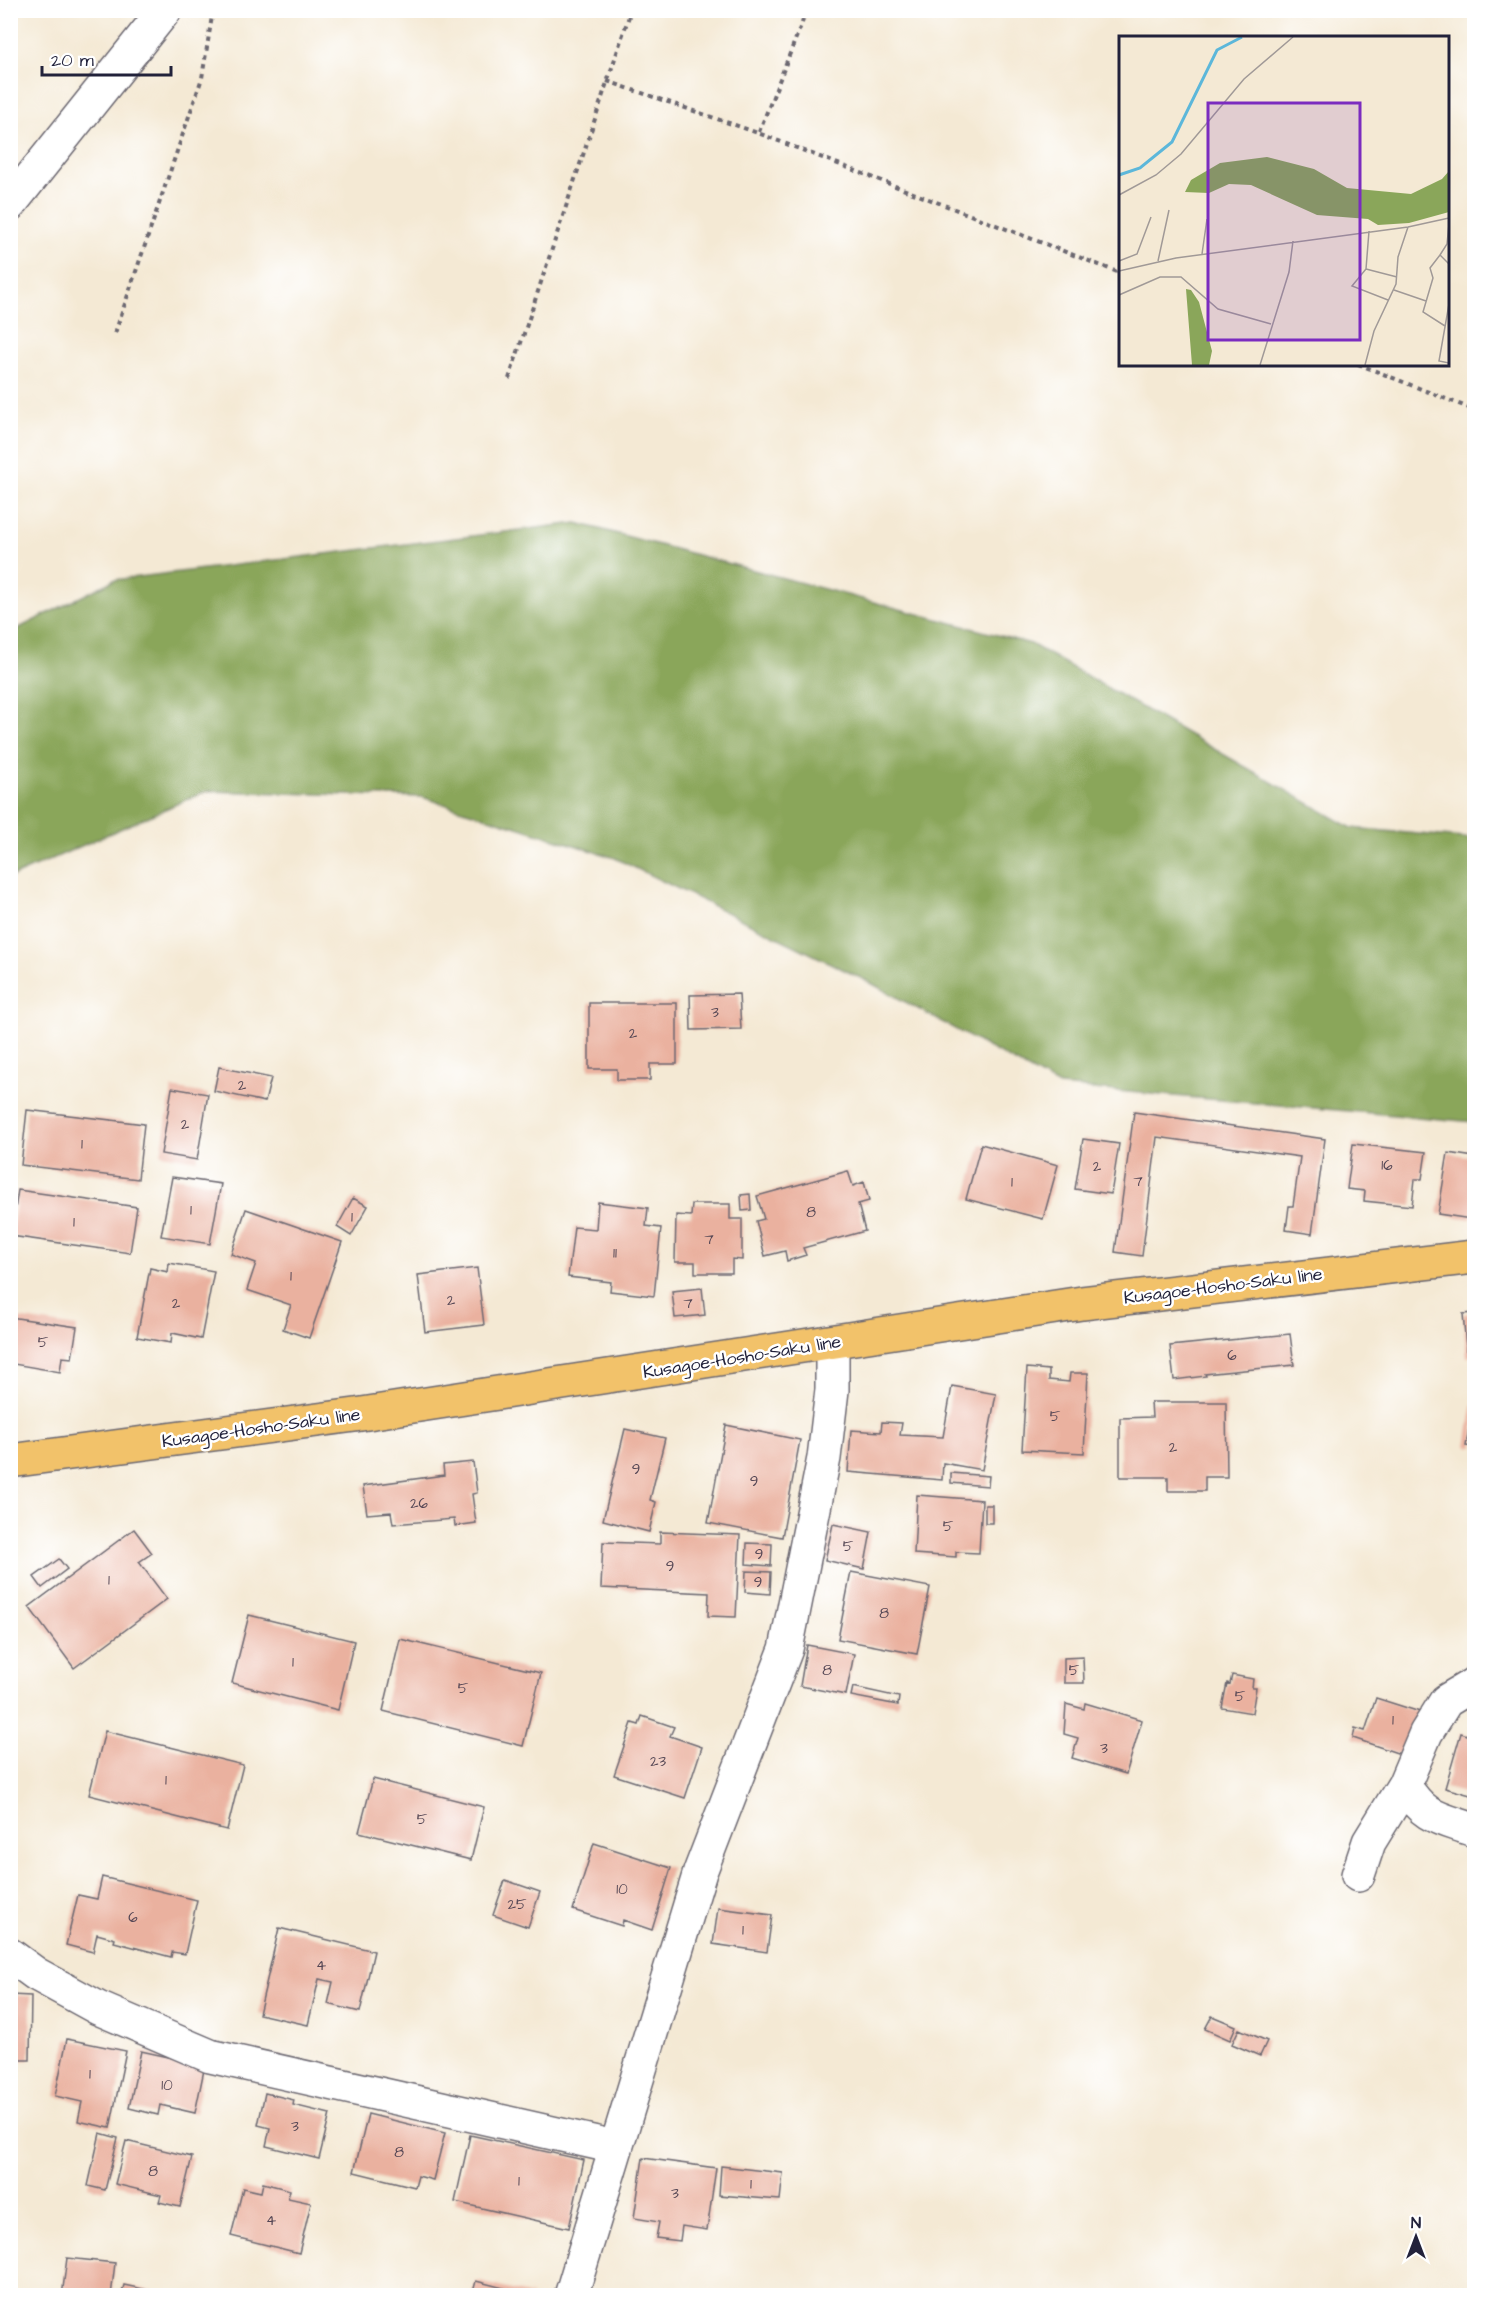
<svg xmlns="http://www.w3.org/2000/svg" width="1485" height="2306" font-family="'Architects Daughter',sans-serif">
<rect width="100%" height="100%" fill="#fff"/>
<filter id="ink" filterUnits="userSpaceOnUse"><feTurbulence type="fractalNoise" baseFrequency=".0167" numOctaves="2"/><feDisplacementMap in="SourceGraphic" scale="12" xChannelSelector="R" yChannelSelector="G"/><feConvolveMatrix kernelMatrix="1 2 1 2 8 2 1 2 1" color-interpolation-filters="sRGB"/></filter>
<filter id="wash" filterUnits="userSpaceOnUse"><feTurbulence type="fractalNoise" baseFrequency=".008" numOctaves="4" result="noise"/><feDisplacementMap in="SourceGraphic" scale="24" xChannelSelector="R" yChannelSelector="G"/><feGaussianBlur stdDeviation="1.35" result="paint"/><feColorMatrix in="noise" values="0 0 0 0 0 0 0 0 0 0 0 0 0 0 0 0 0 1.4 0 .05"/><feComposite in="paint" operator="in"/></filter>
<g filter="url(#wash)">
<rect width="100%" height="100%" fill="#f4e9d4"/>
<path fill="#8aa65a" stroke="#56644a" stroke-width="1.5" d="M577,523L1031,644L1352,828L1474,839V1122L1059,1086L869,982L615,858L422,797L206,791L11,877V632L114,580Z"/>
<g id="blocks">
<path fill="#eab19f" d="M739,994L741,1029L691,1030L690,995Z
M589,1003H677V1064H650V1080H617V1069H589Z
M219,1067L271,1078L265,1102L214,1091Z
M172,1088L208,1094L197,1160L161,1154Z
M27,1110L144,1124L138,1179L21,1165Z
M1134,1112L1325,1139L1312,1234L1286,1230L1289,1206H1293L1300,1157L1157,1137L1142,1256L1115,1252Z
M1083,1139L1119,1144L1111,1194L1075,1189Z
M981,1144L1058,1165L1043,1219L966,1199Z
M1353,1144L1426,1152L1422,1179H1415L1412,1206L1364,1201L1365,1191L1347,1189Z
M1448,1153L1474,1157V1208H1473L1471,1219L1438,1214Z
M848,1171L853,1186L864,1182L869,1201L858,1204L865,1231L803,1248L806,1255L787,1261L785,1251L765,1256L756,1221L764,1219L757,1196Z
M172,1177L221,1184L210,1244L161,1236Z
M18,1190L137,1207L130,1253L11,1236Z
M750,1194L751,1210L742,1211L741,1195Z
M353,1198L368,1206L351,1236L337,1227Z
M598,1202L648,1208L646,1226L661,1228L654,1296L610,1291L611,1282L568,1277L574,1227L596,1229Z
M692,1204H730V1219H742V1260L732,1259V1273H695V1262H675L676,1215L691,1216Z
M246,1209L342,1242L309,1338L283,1329L291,1305L247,1290L256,1263L231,1254Z
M169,1263L214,1271L201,1339L172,1333L171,1343L137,1337L150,1268L168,1272Z
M477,1268L484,1325L425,1332L418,1275Z
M702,1288L705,1315L675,1318L672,1291Z
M1474,1313V1356L1467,1357L1463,1314Z
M10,1317L77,1327L72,1358L62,1357L60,1372L14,1364L10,1378Z
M1290,1334L1294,1365L1205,1374L1206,1376L1174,1380L1170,1346Z
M1027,1368L1049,1370V1380L1069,1382L1070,1373H1088L1084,1453L1022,1450Z
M952,1386L996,1394L982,1470L943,1463L942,1480L848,1472L851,1430L881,1432L882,1422L902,1423L900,1435L943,1437Z
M1151,1402H1226L1227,1477H1205V1491H1168V1477H1120V1418L1152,1417Z
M1473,1403H1474V1447L1466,1446Z
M726,1425L800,1440L782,1537L708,1523Z
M625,1429L665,1438L650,1500L656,1502L649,1532L603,1520Z
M473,1462L477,1493L472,1494L476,1523L455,1526L454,1519L393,1524L391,1512L367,1514L363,1486L444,1475L443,1465Z
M951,1473L989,1476L988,1486L951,1483Z
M917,1495L982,1500L979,1553L956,1552V1557L914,1554Z
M985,1505H992V1523H985Z
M833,1524L871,1532L864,1569L825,1560Z
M134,1529L152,1553L139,1562L167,1599L74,1668L29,1607Z
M660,1532L740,1535L736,1617L708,1616L709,1593L601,1588L603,1542L660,1544Z
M747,1543L772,1544L771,1566L746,1564Z
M59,1559L67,1569L42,1588L34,1577Z
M746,1571L771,1572L770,1594L745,1592Z
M851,1572L930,1587L917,1654L838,1639Z
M249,1615L354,1641L338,1710L232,1683Z
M400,1639L541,1673L523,1746L383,1711Z
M807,1645L854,1654L846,1695L800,1686Z
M1083,1657L1084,1683H1064V1658Z
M1232,1675L1253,1679L1252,1688H1256L1252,1713L1222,1708L1227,1683L1230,1684Z
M853,1687L899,1697L898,1705L851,1696Z
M1376,1698L1420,1712L1406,1756L1353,1738L1355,1728L1365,1731Z
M1085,1703L1142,1720L1126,1774L1072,1758L1078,1738L1064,1734L1066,1704L1084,1709Z
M642,1716L674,1727L670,1736L702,1747L685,1798L614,1775L632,1723L639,1725Z
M105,1731L243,1765L227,1830L89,1795Z
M1461,1733L1474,1737V1796L1445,1788Z
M373,1779L484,1807L471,1860L359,1832Z
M594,1843L671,1868L652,1930L623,1920L622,1926L573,1910Z
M102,1877L197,1900L185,1954L172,1952L171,1957L114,1942L115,1939L97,1934L93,1952L66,1945L78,1895L97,1899Z
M505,1880L540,1892L528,1927L493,1915Z
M718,1908L772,1915L767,1952L713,1944Z
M279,1928L374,1951L360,2012L328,2004L333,1982L319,1979L308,2025L259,2014Z
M10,1995L31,1996L30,2060H10Z
M1212,2016L1236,2026L1230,2040L1205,2029Z
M1239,2029L1267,2041L1260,2056L1232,2044Z
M67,2039L126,2051L110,2128L78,2121L82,2102L55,2096Z
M141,2051L205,2065L195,2113L160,2105L158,2115L129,2108Z
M265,2093L294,2100L293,2105L330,2114L319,2159L266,2146L270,2128L258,2125Z
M368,2114L445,2133L433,2180L418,2176L415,2187L354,2172Z
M100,2133L118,2138L105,2190L88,2186Z
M470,2135L584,2160L569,2228L455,2202Z
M126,2141L192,2157L180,2207L159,2202L161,2195L115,2184Z
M643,2158L716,2168L707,2230L682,2226L680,2241L656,2238L659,2222L634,2218Z
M721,2166L783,2173L780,2200L719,2195Z
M263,2183L290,2190L288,2198L311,2203L299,2253L231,2236L243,2188L261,2192Z
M67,2258L115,2263L111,2296H62Z
M476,2281L531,2295V2296H472Z
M124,2285L162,2293L161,2296H121Z"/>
</g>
</g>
<g filter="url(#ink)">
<use href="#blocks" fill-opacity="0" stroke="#6c6871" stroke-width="1.5"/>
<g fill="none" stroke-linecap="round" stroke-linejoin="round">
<g stroke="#6c6871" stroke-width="36">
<path id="minor" d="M10,204L165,10
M1474,1684L1446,1701L1426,1733L1404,1785C1425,1819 1439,1818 1474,1830
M1358,1875L1369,1842L1404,1785
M10,1955L36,1974L98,2008L210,2056L615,2147
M571,2296L700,1872L786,1649L824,1458L832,1390V1343"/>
</g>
<g stroke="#6c6871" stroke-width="36">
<path id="major" d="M10,1461L355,1415L1082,1303L1474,1257"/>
</g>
<path stroke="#6c6871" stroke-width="4" stroke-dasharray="4.5 4.5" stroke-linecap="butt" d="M607,81L758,133L1120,273
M759,132L807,10
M115,333L202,78L213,10
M1358,364L1474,410
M509,379L631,10"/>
<use href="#minor" stroke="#fff" stroke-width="33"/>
<use href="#major" stroke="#f2c26a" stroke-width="33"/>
</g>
</g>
<g text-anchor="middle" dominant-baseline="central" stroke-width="5" stroke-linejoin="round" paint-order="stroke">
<g font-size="15" fill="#544654">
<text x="715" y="1012">3</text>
<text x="633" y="1033">2</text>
<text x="242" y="1085">2</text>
<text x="185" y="1124">2</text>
<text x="82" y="1144">1</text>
<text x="1387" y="1165">16</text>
<text x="1097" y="1166">2</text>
<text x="1138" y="1181">7</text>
<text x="1012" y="1182">1</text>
<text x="191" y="1210">1</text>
<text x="811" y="1212">8</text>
<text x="352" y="1217">1</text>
<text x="74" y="1222">1</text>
<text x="709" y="1239">7</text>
<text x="615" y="1253">11</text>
<text x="291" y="1276">1</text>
<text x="451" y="1300">2</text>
<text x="176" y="1303">2</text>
<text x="688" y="1303">7</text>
<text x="43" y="1342">5</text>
<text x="1232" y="1355">6</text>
<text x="1055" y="1416">5</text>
<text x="1173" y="1447">2</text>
<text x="636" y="1469">9</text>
<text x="754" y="1481">9</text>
<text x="419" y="1503">26</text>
<text x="948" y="1526">5</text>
<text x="848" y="1546">5</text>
<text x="759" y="1554">9</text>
<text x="670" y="1566">9</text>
<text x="109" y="1580">1</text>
<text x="758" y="1582">9</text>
<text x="884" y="1613">8</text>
<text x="293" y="1662">1</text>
<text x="827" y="1670">8</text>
<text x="1074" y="1670">5</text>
<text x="463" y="1688">5</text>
<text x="1240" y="1696">5</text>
<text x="1393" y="1720">1</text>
<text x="1104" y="1748">3</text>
<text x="658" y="1761">23</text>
<text x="166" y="1780">1</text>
<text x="422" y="1819">5</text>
<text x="622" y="1889">10</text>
<text x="517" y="1904">25</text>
<text x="133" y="1917">6</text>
<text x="743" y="1930">1</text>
<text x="321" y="1965">4</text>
<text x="90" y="2074">1</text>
<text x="167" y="2085">10</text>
<text x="295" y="2126">3</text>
<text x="399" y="2152">8</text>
<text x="153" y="2171">8</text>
<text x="519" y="2181">1</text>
<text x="751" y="2184">1</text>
<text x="675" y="2193">3</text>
<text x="271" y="2220">4</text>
</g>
<g font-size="18" fill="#22223b" stroke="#fff">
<text transform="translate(1223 1286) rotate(-7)">Kusagoe-Hosho-Saku line</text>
<text transform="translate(742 1357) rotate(-9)">Kusagoe-Hosho-Saku line</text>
<text transform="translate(261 1428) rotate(-8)">Kusagoe-Hosho-Saku line</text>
</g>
</g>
<g transform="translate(1119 36)">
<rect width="330" height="330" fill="#f4e9d4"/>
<path d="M148,121L195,133L228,152L292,158L323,143L330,135V176L290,187L259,189L249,183L198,179L132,149L110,148L90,157L66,156L72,144L101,127ZM67,253L72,254L80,266L93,315L90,329H73Z" fill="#8aa65a"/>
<path fill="none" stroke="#5cb7da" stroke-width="3" d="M0,139L21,132L53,106L98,14L123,1"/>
<path fill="none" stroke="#a09997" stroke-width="1.5" d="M0,159L37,139L62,118L125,43L174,1M330,188L328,208L321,219L330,228M250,195L247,233L233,250L269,264M83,218L88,183M321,219L311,232L314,242L304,276L326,290M0,225L18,218L32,181M39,225L50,174M247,233L278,241M0,235L57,222L289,191L330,182M275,254L307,265M0,259L41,241H62L99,273L152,288M330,268L320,325L330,327M141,329L170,236L174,205M246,329L255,295L277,248L279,221L289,191"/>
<path fill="#7b2cbf" fill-opacity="0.15" stroke="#7b2cbf" stroke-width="3" d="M89,67H241V304H89Z"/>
<rect width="330" height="330" fill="none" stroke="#22223b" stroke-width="3"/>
</g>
<rect width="1485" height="2306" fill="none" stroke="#fff" stroke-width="36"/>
<g transform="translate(1416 2237)" stroke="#ffffff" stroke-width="4.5" paint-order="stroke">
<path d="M0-4.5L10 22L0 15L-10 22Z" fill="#22223b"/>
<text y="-9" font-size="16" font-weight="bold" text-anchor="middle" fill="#22223b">N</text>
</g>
<path d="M42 66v9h129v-9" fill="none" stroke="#22223b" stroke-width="3"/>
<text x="51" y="66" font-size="18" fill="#22223b" stroke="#ffffff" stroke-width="4.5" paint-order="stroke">20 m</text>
</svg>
